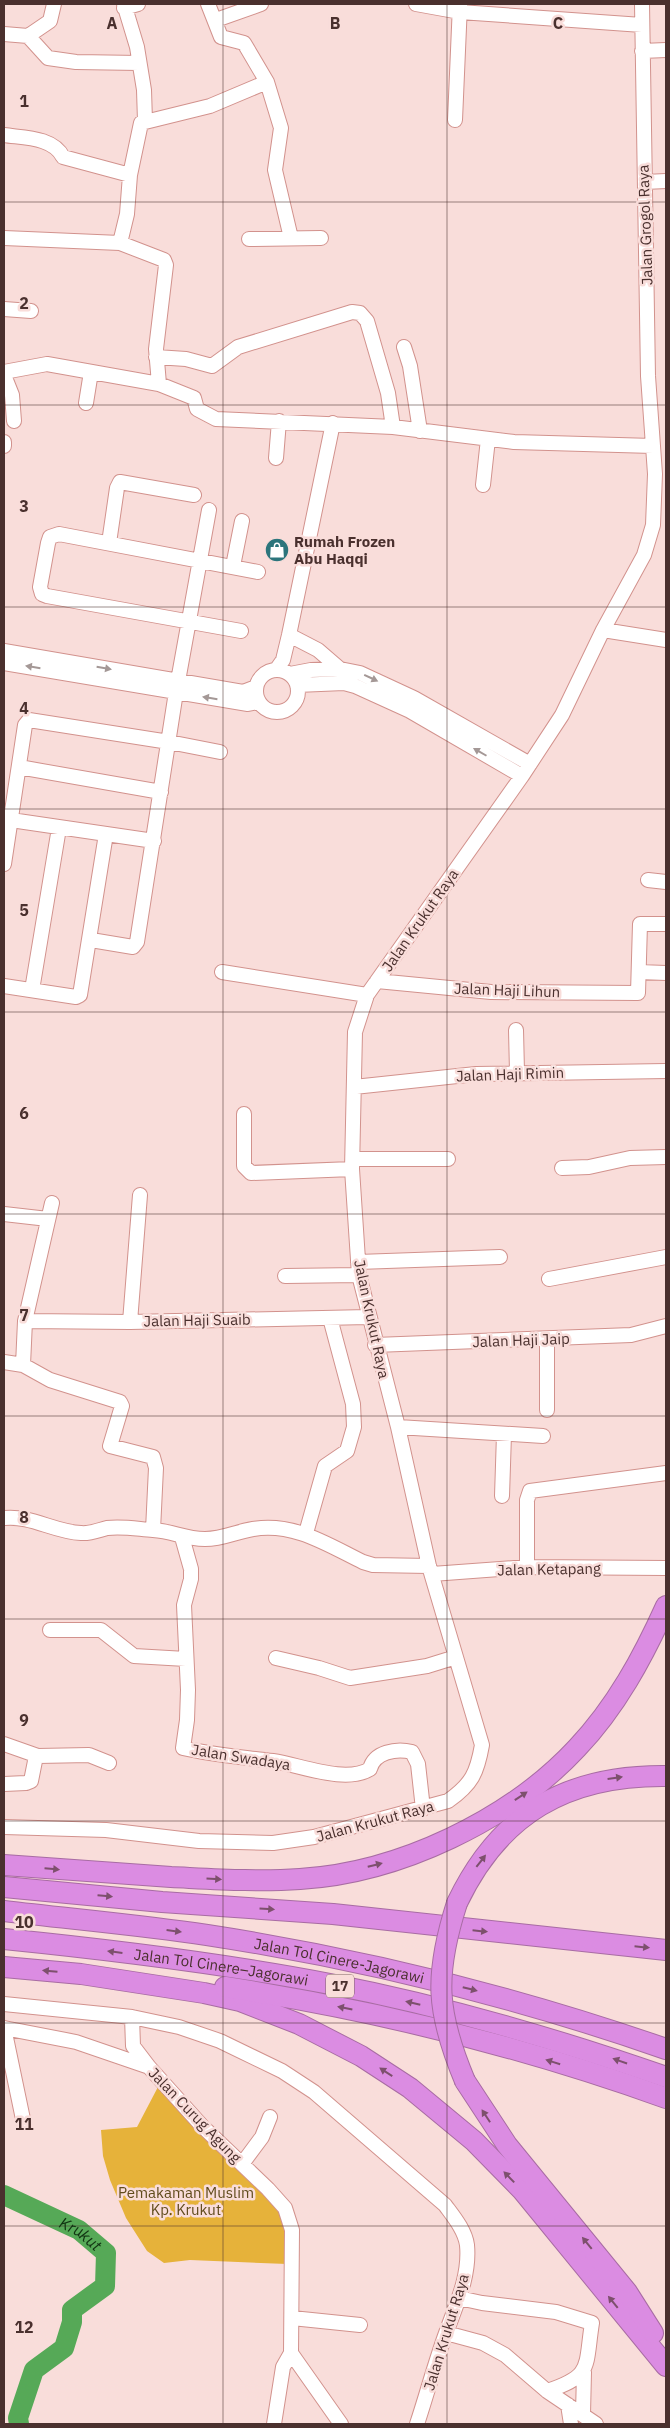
<svg xmlns="http://www.w3.org/2000/svg" width="670" height="2428" font-family="'IBM Plex Sans',sans-serif">
<rect width="100%" height="100%" fill="#f9ddda"/>
<path fill="#e6b23a" d="M159,2085L256,2183L283,2216L288,2231L287,2264L190,2260L164,2263L147,2251L126,2218L110,2180L103,2156L101,2130L137,2127Z"/>
<g fill="none" stroke-linecap="round" stroke-linejoin="round">
<path stroke="#56a957" stroke-width="20" id="s1" d="M4,2195L79,2230L106,2253L105,2286L72,2310V2322L64,2348L34,2370L18,2418L19,2424"/>
<g stroke="#d2928d" stroke-width="16">
<path id="minor" d="M124,4L137,47L144,90L145,121
M208,4L221,37L244,43L267,82L281,128L275,170L291,238
M416,4L460,12L642,25
M124,8L138,4
M216,20L261,4
M4,34L28,36L50,21L54,4
M28,36L48,58L76,62L139,63
M642,51L666,50
M455,120L460,4
M4,135C24,138 53,137 63,157L130,175
M645,182L666,181
M4,238L120,243L164,260L166,265L156,349L159,384
M249,239L321,238
M120,243L127,214L130,175L141,123L210,106L267,82
M4,309L31,311
M404,347L410,366L420,431
M156,357L186,359L212,366L238,347L352,312L360,313L367,321L388,393L393,427
M4,372L47,364L159,384L194,398L197,409L216,419L393,427L514,442L653,446
M4,375L12,395L14,421
M86,403L91,372
M4,442V446
M276,458L279,421
M483,485L488,439
M109,543L117,488L120,482L194,495
M233,566L242,521
M603,630L666,640
M241,631L47,596L42,594L40,587L48,543L50,537L59,534L258,572
M289,635L318,650L340,669
M4,651L243,692L256,687
M4,663L248,704L258,702
M256 691a21 21 0 1 1 42 0a21 21 0 1 1-42 0Z
M276,670L283,660L289,635L333,423
M290,674L311,670L340,669L360,673L414,698L530,764
M178,681L209,510
M297,685L344,683L355,686L410,711L522,776
M19,767L161,792
M11,820L154,841
M4,864L25,725L29,720L169,742L220,752
M648,880L666,882
M91,940L133,947L137,942L176,692
M222,972L367,995
M639,972L666,973
M377,981L491,992L638,993L640,924H666
M4,986L76,997L80,995L106,834
M32,990L59,828
M516,1030L517,1072
M354,1087L476,1074L666,1071
M244,1114V1166L251,1173L352,1169
M353,1159H448
M562,1168L589,1167L630,1158L666,1157
M4,1214L48,1219
M358,1262L500,1257
M285,1276L359,1275
M549,1279L666,1257
M25,1321L130,1322L368,1317
M130,1322L140,1195
M547,1339V1410
M375,1345L631,1335L666,1326
M4,1362L23,1365L25,1321L52,1203
M23,1365L50,1380L120,1402L122,1406L110,1446L153,1457L156,1468L153,1530
M398,1427L543,1436
M502,1496L504,1434
M4,1518C31,1515 54,1532 81,1533C90,1534 99,1530 107,1528C122,1526 138,1529 153,1530C173,1531 184,1539 205,1539C223,1539 235,1532 253,1529C294,1522 328,1545 363,1562L373,1565L429,1566
M306,1533L325,1466L347,1451L354,1427L353,1404L330,1318
M182,1537L191,1569V1579L184,1605L188,1690L187,1720L183,1748C213,1755 242,1757 273,1761C301,1765 345,1784 370,1769C374,1752 396,1748 412,1752L418,1764L423,1809
M527,1567V1500L530,1491L666,1473
M432,1574L527,1567L666,1568
M50,1630H101L134,1656L186,1659
M276,1658L319,1668L350,1678L427,1666L456,1657
M4,1744L38,1756
M4,1784L26,1783L31,1781L35,1761L38,1756L89,1755L109,1763
M4,1827L106,1830L199,1841L273,1843L314,1837L448,1801C472,1784 477,1773 482,1745L429,1566L398,1427L359,1275L352,1169L355,1032L367,995L522,776L562,715L603,630L644,555L653,525L655,474L648,376L642,4
M4,2004L132,2017L179,2027L220,2041L282,2071L314,2092L445,2205C453,2216 465,2230 467,2245C470,2276 456,2305 446,2333C435,2363 427,2394 417,2424
M132,2017L133,2046L149,2067L202,2126L268,2189L285,2208L292,2230L291,2353L341,2424
M4,2028L76,2042L149,2067
M4,2028L24,2124
M242,2164L262,2137L270,2117
M459,2298L482,2303L556,2312L592,2323C585,2367 593,2376 547,2391
M292,2318L360,2325
M446,2333L483,2343L505,2355L547,2391L596,2424
M568,2405L571,2424
M583,2414L584,2372
M274,2424L283,2367L291,2353"/>
</g>
<g stroke="#a86ca3" stroke-width="22">
<g id="highway">
<path d="M4,1865C60,1869 115,1873 171,1877C214,1879 257,1882 300,1879C399,1873 510,1820 577,1748C616,1707 643,1657 666,1606"/>
<path d="M4,1887L162,1902L333,1914L666,1950"/>
<path d="M457,1903C500,1813 567,1775 666,1776"/>
<path id="s2" d="M4,1911C71,1919 140,1925 207,1935C363,1959 517,1997 666,2049"/>
<path id="s3" d="M4,1939C113,1950 222,1963 330,1984C444,2006 557,2039 666,2077"/>
<path d="M4,1967L81,1974L204,1993L240,2001L299,2024L361,2056L410,2088L474,2141L522,2190L666,2366"/>
<path d="M225,1987C375,2010 524,2047 666,2098"/>
<path d="M465,2081L507,2145L627,2292L653,2333"/>
</g>
</g>
<use href="#minor" stroke="#fff" stroke-width="14"/>
<use href="#highway" stroke="#db8ce2" stroke-width="20"/>
<g stroke="#a86ca3" stroke-width="22" stroke-linecap="butt">
<path id="highway-bridge" d="M457,1903C434,1975 436,2012 465,2081"/>
</g>
<use href="#highway-bridge" stroke="#db8ce2" stroke-width="20"/>
</g>
<defs><path id="oneway-solid" d="M-6-.8H1V-3.2L6.5 0L1 3.2V.8H-6Z" transform="scale(1.25)"/></defs>
<g fill="#a49896">
<use href="#oneway-solid" transform="translate(33 667) rotate(-171)"/>
<use href="#oneway-solid" transform="translate(104 668) rotate(10)"/>
<use href="#oneway-solid" transform="translate(371 678) rotate(25)"/>
<use href="#oneway-solid" transform="translate(210 698) rotate(-171)"/>
<use href="#oneway-solid" transform="translate(480 752) rotate(-150)"/>
</g>
<g fill="#7d506d">
<use href="#oneway-solid" transform="translate(615 1778) rotate(-8)"/>
<use href="#oneway-solid" transform="translate(521 1796) rotate(-34)"/>
<use href="#oneway-solid" transform="translate(481 1861) rotate(-52)"/>
<use href="#oneway-solid" transform="translate(375 1865) rotate(-14)"/>
<use href="#oneway-solid" transform="translate(52 1869) rotate(5)"/>
<use href="#oneway-solid" transform="translate(214 1879) rotate(3)"/>
<use href="#oneway-solid" transform="translate(105 1896) rotate(5)"/>
<use href="#oneway-solid" transform="translate(267 1909) rotate(4)"/>
<use href="#oneway-solid" transform="translate(174 1931) rotate(7)"/>
<use href="#oneway-solid" transform="translate(480 1931) rotate(6)"/>
<use href="#oneway-solid" transform="translate(642 1947) rotate(6)"/>
<use href="#oneway-solid" transform="translate(115 1952) rotate(-173)"/>
<use href="#oneway-solid" transform="translate(50 1971) rotate(-175)"/>
<use href="#oneway-solid" transform="translate(470 1989) rotate(14)"/>
<use href="#oneway-solid" transform="translate(413 2003) rotate(-167)"/>
<use href="#oneway-solid" transform="translate(345 2008) rotate(-169)"/>
<use href="#oneway-solid" transform="translate(620 2061) rotate(-161)"/>
<use href="#oneway-solid" transform="translate(553 2062) rotate(-163)"/>
<use href="#oneway-solid" transform="translate(386 2072) rotate(-147)"/>
<use href="#oneway-solid" transform="translate(486 2116) rotate(-123)"/>
<use href="#oneway-solid" transform="translate(509 2177) rotate(-134)"/>
<use href="#oneway-solid" transform="translate(587 2243) rotate(-129)"/>
<use href="#oneway-solid" transform="translate(613 2302) rotate(-129)"/>
</g>
<path fill="none" stroke="#4a302e" stroke-width="1" stroke-opacity="0.55" d="M223,4V2424M447,4V2424M4,202H666M4,405H666M4,607H666M4,809H666M4,1012H666M4,1214H666M4,1416H666M4,1619H666M4,1821H666M4,2023H666M4,2226H666"/>
<defs>
<g id="shop-disc" transform="scale(1.25)"><circle r="9.5" fill="#2c757c" stroke="#f9ddda"/><path d="M-5-2.5h2.3a2.7 3.5 0 0 1 5.4 0H5L5.5 6h-11ZM-1.5-2.5h3a1.5 2.3 0 0 0-3 0Z" fill="#fff"/></g>
</defs>
<g fill-rule="evenodd">
<use href="#shop-disc" x="277" y="550"/>
</g>
<g text-anchor="middle" dominant-baseline="central" stroke-width="5" stroke-linejoin="round" paint-order="stroke">
<rect fill="#f9ddda" stroke="#7e6462" stroke-width="1" x="326" y="1974.5" width="28" height="23" rx="4"/>
<g font-size="14" font-weight="bold" fill="#4a302e">
<text x="340" y="1986">17</text>
</g>
<g font-size="15" fill="#4a302e" stroke="#f9ddda">
<text transform="translate(645 225) rotate(-92)">Jalan Grogol Raya</text>
<text transform="translate(420 920) rotate(-55)">Jalan Krukut Raya</text>
<text transform="translate(507 990) rotate(2)">Jalan Haji Lihun</text>
<text transform="translate(510 1074) rotate(-2)">Jalan Haji Rimin</text>
<text transform="translate(372 1319) rotate(78)">Jalan Krukut Raya</text>
<text transform="translate(197 1320) rotate(-1)">Jalan Haji Suaib</text>
<text transform="translate(521 1340) rotate(-2)">Jalan Haji Jaip</text>
<text transform="translate(549 1569) rotate(-1)">Jalan Ketapang</text>
<text transform="translate(241 1757) rotate(9)">Jalan Swadaya</text>
<text transform="translate(375 1821) rotate(-15)">Jalan Krukut Raya</text>
<text stroke="none"><textPath href="#s2" startOffset="339">Jalan Tol Cinere-Jagorawi</textPath></text>
<text stroke="none"><textPath href="#s3" startOffset="219">Jalan Tol Cinere–Jagorawi</textPath></text>
<text transform="translate(195 2115) rotate(46)">Jalan Curug Agung</text>
<text transform="translate(446 2332) rotate(-73)">Jalan Krukut Raya</text>
</g>
<g font-size="15" font-weight="bold" fill="#4a302e" stroke="#f9ddda" text-anchor="start">
<text x="294" y="541">Rumah Frozen<tspan x="294" dy="17">Abu Haqqi</tspan></text>
</g>
<g font-size="15" fill="#604b1c" stroke="#f9ddda">
<text x="186" y="2192">Pemakaman Muslim<tspan x="186" dy="17">Kp. Krukut</tspan></text>
</g>
<g font-size="16" font-style="italic" fill="#113312" stroke="#f9ddda">
<text stroke="none"><textPath href="#s1" startOffset="86">Krukut</textPath></text>
</g>
</g>
<g font-size="16" text-anchor="middle" font-weight="bold" fill="#4a302e" stroke="#f9ddda" stroke-width="5" stroke-linejoin="round" paint-order="stroke">
<text x="112" y="29">A</text>
<text x="335" y="29">B</text>
<text x="558" y="29">C</text>
<text x="24" y="107">1</text>
<text x="24" y="309">2</text>
<text x="24" y="512">3</text>
<text x="24" y="714">4</text>
<text x="24" y="916">5</text>
<text x="24" y="1119">6</text>
<text x="24" y="1321">7</text>
<text x="24" y="1523">8</text>
<text x="24" y="1726">9</text>
<text x="24" y="1928">10</text>
<text x="24" y="2130">11</text>
<text x="24" y="2333">12</text>
</g>
<rect width="670" height="2428" fill="none" stroke="#4a302e" stroke-width="10"/>
</svg>
